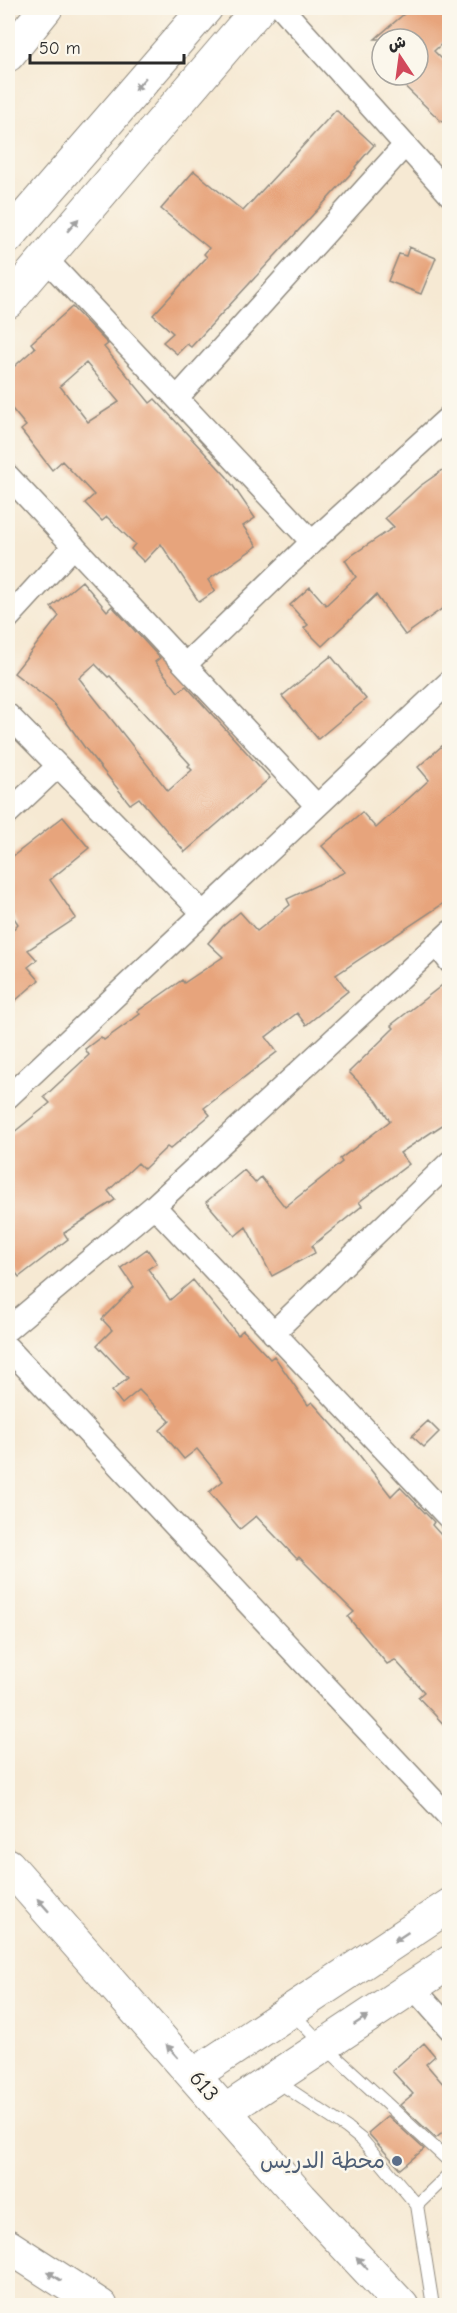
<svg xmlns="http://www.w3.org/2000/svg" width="457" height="2313" font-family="'Comic Neue','Playpen Sans Arabic',sans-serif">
<rect width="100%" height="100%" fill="#fbf7ec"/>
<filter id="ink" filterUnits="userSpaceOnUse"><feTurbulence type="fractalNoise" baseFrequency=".0167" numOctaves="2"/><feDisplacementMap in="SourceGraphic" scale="12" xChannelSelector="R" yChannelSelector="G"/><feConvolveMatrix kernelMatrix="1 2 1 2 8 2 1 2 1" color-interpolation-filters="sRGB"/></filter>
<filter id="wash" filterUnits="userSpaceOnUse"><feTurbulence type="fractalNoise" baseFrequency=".008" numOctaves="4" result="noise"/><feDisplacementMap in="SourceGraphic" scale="24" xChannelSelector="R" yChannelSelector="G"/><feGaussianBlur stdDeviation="1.35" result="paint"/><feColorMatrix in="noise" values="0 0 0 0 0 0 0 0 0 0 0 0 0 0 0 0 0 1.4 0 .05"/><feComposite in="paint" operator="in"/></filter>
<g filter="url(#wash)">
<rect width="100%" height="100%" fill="#f6e9d3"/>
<g id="blocks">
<path fill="#e7a47c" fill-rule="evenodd" d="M411,8H450V36L434,51L450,67V114L442,122L393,75H418V39H375Z
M336,110L374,145L355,167L356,168L191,347L187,344L177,354L163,342L173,333L153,315L207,257L204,254L209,248L161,209L194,171L243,211Z
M409,247L436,258L421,294L388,281L399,254L406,256Z
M72,307L108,344L104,347L150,403L155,399L227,477L255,518L243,526L257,546L208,580L215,591L199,602L161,544L144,562L131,549L135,544L107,517L102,521L85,503L94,495L62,461L52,470L21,430L26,426L8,404V372L35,348L31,343ZM86,363L119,402L88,422L60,386Z
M450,465V603L405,635L376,595L322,646L304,628L308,625L290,605L310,587L326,605L356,577L345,560L394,527L385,518L420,486Z
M82,581L107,611L112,606L160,658L155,662L178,692L186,686L270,778L185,852L139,798L130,804L85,748L53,703L14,673L59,616L51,607ZM95,664L108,677L110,676L190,764L188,766L192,770L168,791L79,678Z
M331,656L366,699L318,739L282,696Z
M450,739V899L336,975L348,991L306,1025L297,1013L266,1037L277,1052L204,1108L210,1115L170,1149L167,1147L144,1169L138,1163L108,1191L115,1200L64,1233L68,1239L19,1277L8,1262V1137L50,1103L44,1097L89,1055L85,1049L101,1037L104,1040L140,1014L138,1011L182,980L184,983L223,957L208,943L223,926L240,912L257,931L290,905L287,899L345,872L322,846L362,812L376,828L429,780L418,767Z
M63,817L89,848L50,880L76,918L28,950L37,960L28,967L39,980L8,1007V935L18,924L8,909V860Z
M450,979V1120L400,1153L409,1164L359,1202L362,1206L312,1246L315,1253L272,1276L246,1227L235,1236L206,1202L244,1170L255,1183L261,1177L285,1207L342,1162L340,1159L390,1121L377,1101L349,1072L394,1028L391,1025Z
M147,1249L157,1263L148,1269L170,1300L193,1280L238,1335L243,1330L270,1359L274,1356L308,1405L312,1402L357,1452L391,1496L400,1487L434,1522L432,1525L450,1545V1731L418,1697L424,1692L395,1660L387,1664L348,1617L354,1612L299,1557L297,1559L256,1516L240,1529L209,1492L223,1481L197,1449L184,1459L160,1430L170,1421L139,1390L122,1404L112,1391L128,1378L97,1345L112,1330L102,1319L134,1287L121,1268Z
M428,1421L439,1432L424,1447L412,1436Z
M424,2043L435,2056L426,2064L450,2092V2127L436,2138L400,2105L413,2094L392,2071Z
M388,2116L424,2149L400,2169L368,2133Z"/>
</g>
</g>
<g filter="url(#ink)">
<use href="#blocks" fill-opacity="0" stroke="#908a7f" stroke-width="1.5"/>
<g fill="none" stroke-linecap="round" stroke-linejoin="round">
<g stroke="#908a7f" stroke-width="14">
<path id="lane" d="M291,2012L323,2045L450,2162
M275,2080L347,2128L362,2140L417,2205L433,2306
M417,2205L450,2173"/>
</g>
<g stroke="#908a7f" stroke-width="25">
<path id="street" d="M282,8L450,195
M45,258L312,542
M177,398L405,145
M8,476L317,806
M8,618L74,546
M185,665L312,542L450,416
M8,715L203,913
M8,813L58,766
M436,944L450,962
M8,1097L450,681
M154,1206L450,1519
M8,1329L154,1206L450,932
M273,1333L450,1162
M8,1348L450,1818
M412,1986L450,2029"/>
</g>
<g stroke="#908a7f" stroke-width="35">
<path id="secondary" d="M8,237L206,8
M8,302L259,8
M194,2075L450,1905
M225,2111L450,1962"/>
</g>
<g stroke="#908a7f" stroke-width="35">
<path id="primary" d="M8,55L46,8
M8,1865L301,2198L402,2306"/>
</g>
<g stroke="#908a7f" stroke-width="35">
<path id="highway" d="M8,2246L101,2306"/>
</g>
<use href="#lane" stroke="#fff" stroke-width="12"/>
<use href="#street" stroke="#fff" stroke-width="22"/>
<use href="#secondary" stroke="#fff" stroke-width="33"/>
<use href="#primary" stroke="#fff" stroke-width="33"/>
<use href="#highway" stroke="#fff" stroke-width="33"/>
</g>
<defs><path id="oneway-solid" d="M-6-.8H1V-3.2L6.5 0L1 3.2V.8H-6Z" transform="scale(1.5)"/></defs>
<g fill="#a0a0a0">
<use href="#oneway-solid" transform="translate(140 84) rotate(131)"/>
<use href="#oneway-solid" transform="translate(73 225) rotate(-49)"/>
<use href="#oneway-solid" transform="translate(43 1905) rotate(-132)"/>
<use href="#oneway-solid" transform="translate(401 1937) rotate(146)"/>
<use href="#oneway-solid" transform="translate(361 2020) rotate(-33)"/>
<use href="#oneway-solid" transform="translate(172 2051) rotate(-132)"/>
<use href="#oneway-solid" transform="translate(362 2263) rotate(-133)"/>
<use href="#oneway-solid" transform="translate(54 2276) rotate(-147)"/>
</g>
</g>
<circle fill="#5c6f8a" stroke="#fbf7ec" stroke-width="2" cx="397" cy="2161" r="6"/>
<g text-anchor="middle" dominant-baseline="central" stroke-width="5" stroke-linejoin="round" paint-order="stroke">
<g font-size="22" fill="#2b2b2b" stroke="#fbf7ec">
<text transform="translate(204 2086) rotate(49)">613</text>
</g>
<g font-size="22" fill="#4e5e75" stroke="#fbf7ec" text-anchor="end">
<text x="385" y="2161">محطة الدريس</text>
</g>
</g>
<rect width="457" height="2313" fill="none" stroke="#fbf7ec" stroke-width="30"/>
<g transform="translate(400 57) rotate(347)"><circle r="28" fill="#fbf7ec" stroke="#a8a59f" stroke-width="1.5"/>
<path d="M0-4.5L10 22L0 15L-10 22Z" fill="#d1495b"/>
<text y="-9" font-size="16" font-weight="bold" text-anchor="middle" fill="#2b2b2b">ش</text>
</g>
<path d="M30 54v9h154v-9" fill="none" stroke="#2b2b2b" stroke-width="3"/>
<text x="39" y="54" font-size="18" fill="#2b2b2b" stroke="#fbf7ec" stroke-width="4.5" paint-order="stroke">50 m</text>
</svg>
